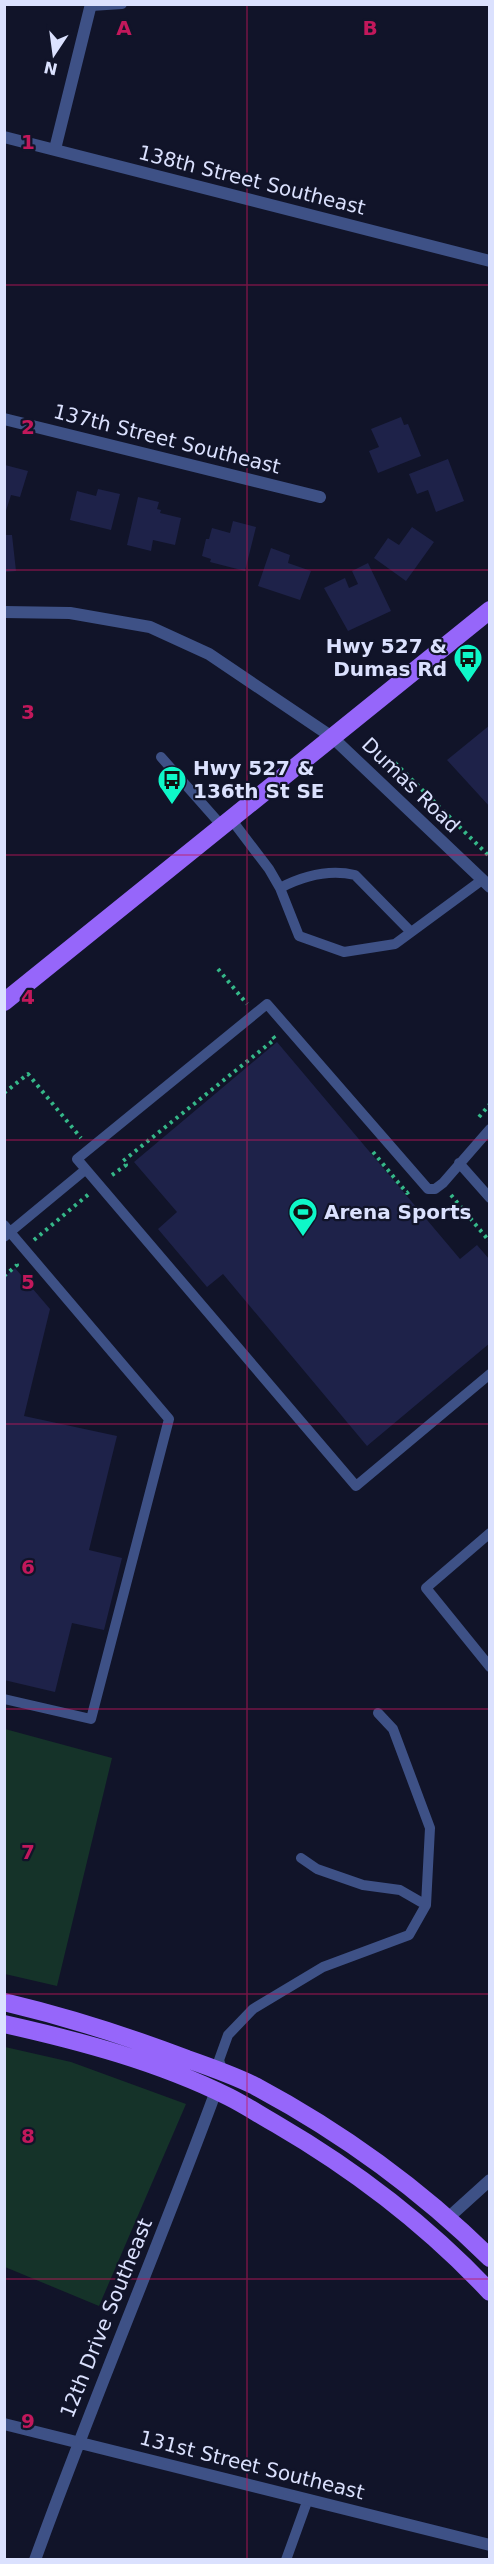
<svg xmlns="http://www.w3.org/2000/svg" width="494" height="2564" font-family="'DejaVu Sans',sans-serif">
<rect width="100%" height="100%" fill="#111429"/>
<path fill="#153329" d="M5,1729L112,1758L57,1986L5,1974Z
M5,2047L71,2062L186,2104L99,2306L5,2267Z"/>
<path fill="#1e2249" d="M401,417L404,425L408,424L421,456L378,473L369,451L379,447L371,429Z
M448,459L464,501L436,512L428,490L417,494L409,474Z
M5,465L28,471L20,497L11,495L5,514Z
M98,489L120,494L111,530L70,520L77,491L96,496Z
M138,497L159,502L157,509L161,510L160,513L181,518L175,545L153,540L151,551L127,545Z
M233,521L256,527L245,571L210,562L211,559L202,556L206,539H209L212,528L230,533Z
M412,527L434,542L406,581L374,558L388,538L399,545Z
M4,535H12L16,571L4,572Z
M271,548L290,555L288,563L311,571L300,600L258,586Z
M368,563L391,611L348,631L324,588L345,578L349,588L358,584L352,571Z
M490,725V807L447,760Z
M277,1042L460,1259L477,1245L490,1260V1343L367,1446L223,1274L207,1287L158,1229L177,1212L134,1162Z
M15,1268L50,1309L24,1416L117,1436L89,1550L122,1558L104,1630L72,1623L55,1692L4,1680V1277Z"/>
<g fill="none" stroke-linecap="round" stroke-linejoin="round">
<path stroke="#35b889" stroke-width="4" stroke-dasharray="3 4.5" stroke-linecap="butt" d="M374,755L395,763L490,857
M218,969L247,1004
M4,1093L28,1074L81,1138
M479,1117L490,1104
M373,1152L407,1193L411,1190
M112,1175L126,1165L123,1161L275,1039L272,1035
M451,1195L490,1242
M34,1240L90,1193
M4,1276L17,1265L16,1263"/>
<path stroke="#3e5186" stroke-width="10" d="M91,6L122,4
M161,757L222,826
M231,819L269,869L280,888L299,936L344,952L395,944L482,880
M280,888C303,876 329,869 355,875L411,932
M490,1129L443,1183L435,1189H428L267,1004L77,1159L356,1486L490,1374
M459,1163L490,1198
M4,1225L169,1419L91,1719L4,1699
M4,1237L85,1170
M490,1533L426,1588L490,1667
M378,1713L393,1729L430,1828L426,1905
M223,2072L219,2060L228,2035L253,2009L323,1967L409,1935L426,1905L400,1890L363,1885L317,1869L301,1858
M286,2560L308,2499"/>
<path stroke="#3e5186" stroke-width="12" d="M4,137L490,261
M55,149L91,4
M4,419L320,497
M448,2218L490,2180
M4,2424L490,2545
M35,2560C92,2402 158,2248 216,2091"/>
<path stroke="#3e5186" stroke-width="12" d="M4,612L70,613L150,627L209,654L332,737L490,887"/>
<path stroke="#9666fa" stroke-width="18" d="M4,1002L490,610
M4,2002C67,2017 127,2036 187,2059C210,2067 233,2075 255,2086C341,2132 420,2189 490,2258
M4,2024C80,2041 159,2062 229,2097C245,2105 260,2115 276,2124C355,2170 427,2225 490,2292"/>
</g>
<path fill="none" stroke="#c2185b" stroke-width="1.5" stroke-opacity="0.55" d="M247,4V2560M4,285H490M4,570H490M4,855H490M4,1140H490M4,1424H490M4,1709H490M4,1994H490M4,2279H490"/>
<defs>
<g id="bus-pin" transform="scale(1.5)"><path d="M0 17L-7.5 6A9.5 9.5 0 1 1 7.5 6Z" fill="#0ef7c8" stroke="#111429"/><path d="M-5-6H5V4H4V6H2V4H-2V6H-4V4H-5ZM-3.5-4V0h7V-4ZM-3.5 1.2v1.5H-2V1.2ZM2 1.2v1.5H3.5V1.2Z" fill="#111"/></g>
<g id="stadium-pin" transform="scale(1.5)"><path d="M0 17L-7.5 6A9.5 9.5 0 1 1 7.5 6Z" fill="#0ef7c8" stroke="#111429"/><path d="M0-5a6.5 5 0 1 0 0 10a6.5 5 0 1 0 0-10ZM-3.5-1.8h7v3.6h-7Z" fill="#111"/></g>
</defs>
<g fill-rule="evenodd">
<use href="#bus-pin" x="468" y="658"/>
<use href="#bus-pin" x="172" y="780"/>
<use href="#stadium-pin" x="303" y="1212"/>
</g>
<g text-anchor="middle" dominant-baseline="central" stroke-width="4.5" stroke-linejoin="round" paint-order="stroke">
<g font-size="20" fill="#dbe1fe" stroke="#111429">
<text transform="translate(252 180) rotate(14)">138th Street Southeast</text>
<text transform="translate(167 439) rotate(14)">137th Street Southeast</text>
<text transform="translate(411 785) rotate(44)">Dumas Road</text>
<text transform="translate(106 2318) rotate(-68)">12th Drive Southeast</text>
<text transform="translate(252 2465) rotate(14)">131st Street Southeast</text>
</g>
<g font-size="20" font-weight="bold" fill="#dbe1fe" stroke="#111429" text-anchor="start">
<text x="447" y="646" text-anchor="end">Hwy 527 &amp;<tspan x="447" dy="23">Dumas Rd</tspan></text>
<text x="193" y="768">Hwy 527 &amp;<tspan x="193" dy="23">136th St SE</tspan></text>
<text x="324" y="1212">Arena Sports</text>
</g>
</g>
<g font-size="20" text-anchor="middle" font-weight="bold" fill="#c2185b" stroke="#111429" stroke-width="4.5" stroke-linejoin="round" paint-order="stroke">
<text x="124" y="35">A</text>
<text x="370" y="35">B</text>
<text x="28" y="149">1</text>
<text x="28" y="434">2</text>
<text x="28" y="719">3</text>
<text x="28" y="1004">4</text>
<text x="28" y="1289">5</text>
<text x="28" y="1574">6</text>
<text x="28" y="1859">7</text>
<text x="28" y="2143">8</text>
<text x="28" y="2428">9</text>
</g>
<rect width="494" height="2564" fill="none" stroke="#dbe1fe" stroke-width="12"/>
<g transform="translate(54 54) rotate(193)" stroke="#111429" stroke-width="4.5" paint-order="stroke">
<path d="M0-4.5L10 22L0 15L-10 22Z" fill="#dbe1fe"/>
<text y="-9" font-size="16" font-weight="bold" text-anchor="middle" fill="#dbe1fe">N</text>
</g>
</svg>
